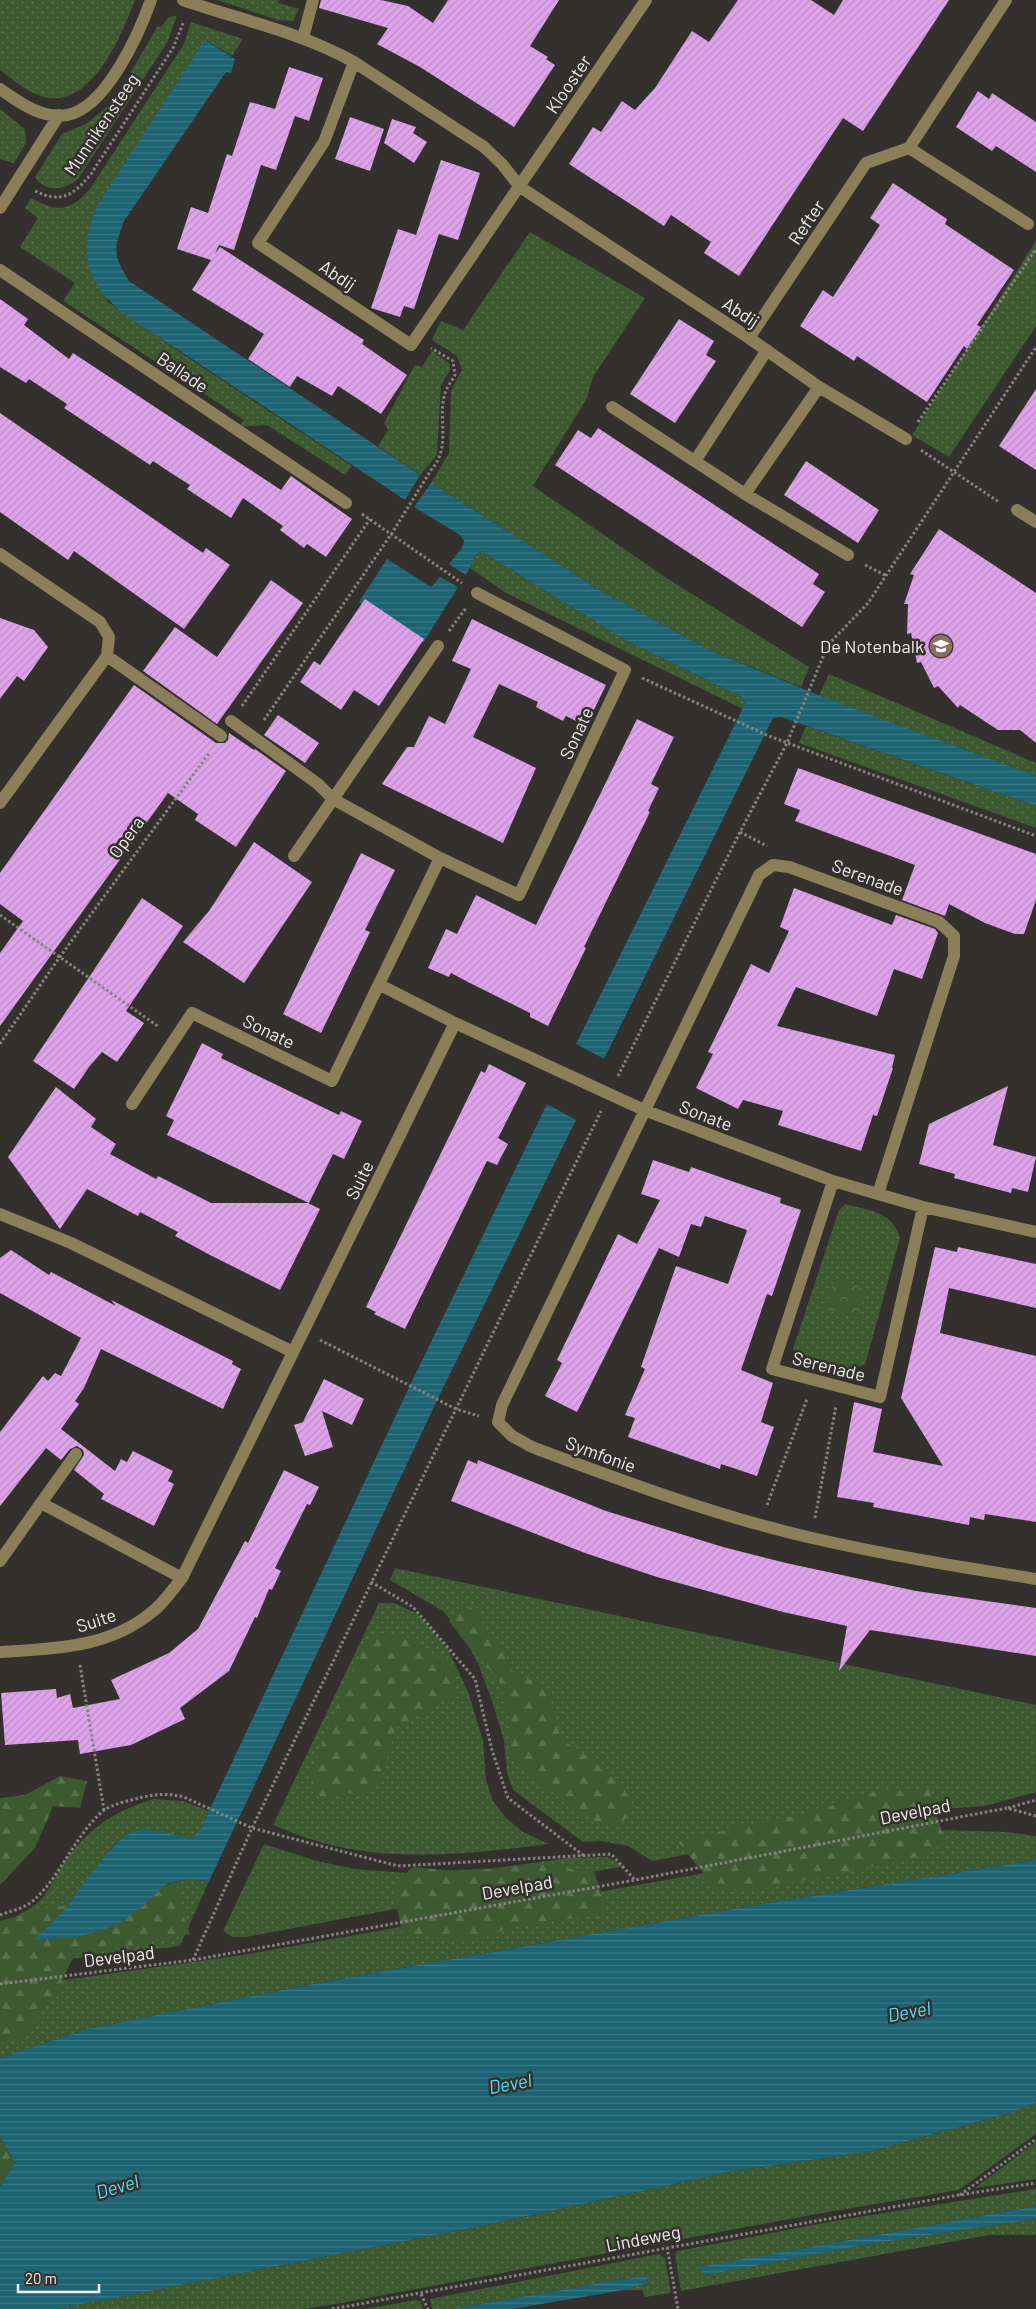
<svg xmlns="http://www.w3.org/2000/svg" width="1036" height="2309" font-family="Barlow,sans-serif">
<defs>
<pattern id="grass-dots" width="8" height="8" patternUnits="userSpaceOnUse" patternTransform="scale(1.25)"><rect width="8" height="8" fill="#3c5930"/><path d="M2 2h.1M6 6h.1" fill="none" stroke="#58714e" stroke-width="1.8" stroke-linecap="round"/></pattern>
<pattern id="forest-firs" width="22" height="20" patternUnits="userSpaceOnUse" patternTransform="scale(1.25)"><rect width="22" height="20" fill="#3c5930"/><path d="M5 1l3.5 6h-7zM16 11l3.5 6h-7z" fill="#58714e"/></pattern>
<pattern id="park-crowns" width="20" height="18" patternUnits="userSpaceOnUse" patternTransform="scale(1.25)"><rect width="20" height="18" fill="#3c5930"/><path d="M2 6a3 3 0 1 1 6 0M12 15a3 3 0 1 1 6 0" fill="none" stroke="#58714e"/></pattern>
<pattern id="water-rules" width="6" height="5" patternUnits="userSpaceOnUse" patternTransform="scale(1.25)"><rect width="6" height="5" fill="#1c6473"/><path d="M0 2.5h6" fill="none" stroke="#3d7a87"/></pattern>
<pattern id="building-hatch" width="6" height="6" patternUnits="userSpaceOnUse" patternTransform="scale(1.25)"><rect width="6" height="6" fill="#dfa3ec"/><path d="M-1 1l2-2M0 6l6-6M5 7l2-2" fill="none" stroke="#b98cc2"/></pattern>
</defs>
<rect width="100%" height="100%" fill="#34302d"/>
<path fill="url(#grass-dots)" d="M0,0H135C122,34 94,103 50,98C31,96 15,81 0,70Z
M217,0H279L278,3L299,9L293,21L278,20Z
M177,15L168,41L78,179C65,190 45,193 35,177L62,134L86,124L108,106L120,91L157,27L162,26L168,18Z
M191,22L243,39L232,56L206,40L98,204L107,301L187,357L352,466L345,475L267,425L239,427L244,420L63,301L75,283L20,247L38,218L25,208L31,198C59,212 68,213 90,189L184,44Z
M0,109L25,129L26,143L14,163L0,159Z
M530,232L645,298L593,377L587,398L533,486L665,577L809,667L801,687L709,650L603,592L431,483L449,453L451,391L462,370L457,356L432,340L441,321L463,330Z
M1036,241V326L949,457L912,435Z
M432,351L450,364V370L441,385L437,455L420,475L378,446L388,430L384,423L411,372L415,365L422,367Z
M481,551L627,641L742,697L745,704L743,709L506,593L470,568L476,555Z
M829,674L1036,763V776L819,696Z
M806,726L1036,806V828L799,743Z
M846,1204C870,1211 892,1211 900,1238L865,1365L842,1371L809,1363L793,1349L839,1210Z
M395,1568L1036,1705V1792L985,1806L929,1810L652,1861L628,1846L601,1841L583,1842L513,1790L507,1773L504,1740L492,1701L479,1666L463,1635L443,1611L390,1580Z
M379,1603H394L418,1614L448,1649L469,1694L483,1741L486,1780L493,1801L506,1818L523,1832L549,1844C478,1853 401,1862 331,1845C311,1840 292,1833 273,1825Z
M154,1799L182,1801L209,1811L201,1828L193,1838L179,1837L161,1832L116,1843L61,1914L186,1879L209,1881L180,1946L0,1967L8,1921C20,1914 34,1908 43,1897C54,1883 60,1865 72,1852C96,1823 118,1810 154,1799Z
M947,1830L1006,1832L1036,1836V1860L750,1906L313,1984L87,2029L0,2058V1989L243,1955Z
M264,1844L317,1861L355,1869L408,1873L495,1868L569,1858L607,1857L624,1866L246,1937H232L223,1931Z
M1036,2103V2134L959,2190L822,2213L341,2303L304,2309H56L472,2228L729,2172L872,2151L1013,2112Z
M1036,2142V2179L975,2188Z
M1036,2189V2206L793,2250L703,2273L708,2275L864,2245L1036,2219V2235H989L681,2291L675,2254L677,2251L840,2220Z
M659,2254L665,2258L671,2293L645,2297L642,2290H624L648,2283L646,2276L612,2281L453,2309H432L430,2299Z
M416,2300L421,2302L423,2309H364Z"/>
<path fill="url(#forest-firs)" d="M470,1606L500,1647L514,1674L546,1685L561,1739L587,1756L620,1782L635,1808L617,1828L590,1819L531,1777L510,1756L511,1724L499,1680L467,1645L449,1621Z
M398,1632L429,1650L454,1671L456,1695L396,1728L381,1780L366,1795L346,1793L322,1801L311,1775L345,1683L370,1639Z
M60,1776L87,1781L80,1808L53,1806L35,1848L0,1885V1798L25,1795Z
M885,1789H929L945,1842L927,1855L758,1890H717L678,1842L746,1825L797,1816Z
M535,1864L594,1872L609,1913L519,1926L469,1940L403,1935L392,1885L413,1867L464,1872Z
M162,1882L180,1889L183,1915L190,1934L74,1956L52,2000L22,2037L0,2044V1921L50,1907L96,1904Z
M0,2135L15,2163L0,2186Z"/>
<path fill="url(#park-crowns)" d="M834,1279L866,1288L858,1318L826,1309Z"/>
<path fill="url(#water-rules)" d="M205,40L235,59L231,73L226,72L124,221C113,250 113,255 129,281L420,475L405,500L127,316C85,284 77,252 98,204Z
M431,483L603,592L709,650L823,697L1036,776V806L781,717L773,718L604,1059L576,1044L745,704L742,697L627,641L481,551L476,555L466,575L449,564L462,548L464,541L460,535L414,507Z
M387,559L431,587L440,577L458,587L423,643L359,602Z
M547,1104L576,1120L442,1390L209,1881L186,1879L166,1884L144,1905L117,1925L79,1937L33,1940C42,1932 52,1923 61,1914C79,1893 111,1839 135,1831C151,1826 176,1837 192,1838L201,1828L414,1377Z
M1036,1860V2103L1013,2112L872,2151L729,2172L472,2228L73,2306L56,2309H0V2186L15,2163L0,2135V2058L87,2029L313,1984L750,1906Z
M1036,2206V2219L864,2245L708,2275L703,2273L701,2269L705,2266Z
M646,2276L648,2283L624,2290L512,2309H453L612,2281Z"/>
<path fill="url(#building-hatch)" d="M321,0H381L408,6L433,23L448,0H559L530,46L548,57L546,59L555,65L514,127L420,67L377,44L388,28L319,8Z
M738,0H811L834,15L843,0H949L863,131L843,118L739,276L704,253L711,242L671,215L664,226L569,164L593,127L601,132L622,101L635,110L655,88L692,31L709,42Z
M289,67L323,78L309,121L295,116L276,170L261,165L234,250L219,245L215,254L220,247L364,340L362,344L407,375L381,414L338,386L332,396L297,376L290,387L248,359L264,334L192,290L211,260L177,249L191,207L208,213L227,154L232,156L250,102L275,109Z
M978,91L989,99L992,93L1036,122V172L996,146L992,151L956,127Z
M350,117L384,129L370,171L335,159Z
M392,119L416,127L413,133L427,142L414,163L384,143Z
M441,160L480,173L458,240L439,234L414,309L404,306L400,317L371,308L398,229L416,235Z
M893,183L947,219L945,224L1014,270L977,325L981,327L967,349L964,346L927,402L857,356L854,361L800,326L823,290L833,297L880,225L870,218Z
M0,299L28,319L24,325L69,359L73,353L281,490L291,476L352,519L326,557L307,544L304,548L280,530L283,526L243,498L231,518L187,489L190,485L171,473L153,461L150,465L64,408L67,404L29,379L26,383L0,367Z
M679,319L714,341L706,355L716,361L675,423L630,394Z
M1036,389V470L999,446Z
M0,413L203,553L206,548L230,565L184,629L74,551L68,560L0,512Z
M598,428L819,574L813,584L825,592L802,627L555,465L578,430L591,438Z
M806,461L879,510L858,543L784,495Z
M939,529L1036,593V743L1020,730H998L960,705L958,708L938,686L934,688L921,662L917,663L911,633L907,634L908,604H904L914,575L910,574Z
M271,580L303,603L217,724L143,671L175,627L217,657Z
M365,599L424,639L379,706L354,690L341,710L300,682L314,661L320,665Z
M0,618L34,630L48,647L24,681L17,676L0,699Z
M472,619L606,685L586,726L566,716L563,721L536,707L538,702L499,684L473,737L536,768L503,843L382,784L407,747H414L429,716L445,724L471,669L452,661Z
M134,685L216,743H225L228,740L229,733L254,750L255,749L286,771L236,847L195,820L198,814L168,793L0,1026V953L23,921L0,904V873Z
M278,715L319,743L305,763L264,735Z
M637,719L674,737L651,784L659,788L648,811L650,812L584,947L586,948L548,1026L530,1017V1013L468,982L451,973L449,977L428,968L446,929L457,934L476,895L536,925Z
M798,768L1036,854V900L1024,934H1015L985,923L949,904L945,916L902,900L915,865L795,821L800,810L784,804Z
M254,842L312,882L244,983L183,942L209,911Z
M361,853L395,870L365,930L370,932L321,1033L283,1014Z
M794,888L892,925L896,915L935,929L938,933L922,979L894,969L877,1016L796,987L777,1026L895,1055L892,1068H893L877,1116L873,1115L861,1151L778,1125L783,1111L743,1100L738,1109L696,1088L713,1054L708,1052L751,964L769,973L789,931L780,927Z
M142,898L183,926L126,1011L144,1023L117,1062L102,1052L89,1067L74,1089L33,1061Z
M202,1043L223,1054L221,1058L320,1106L339,1115L341,1111L362,1121L344,1159L333,1154L309,1203L167,1135L174,1120L166,1116Z
M489,1064L526,1083L498,1138L508,1144L497,1165L487,1161L405,1329L374,1314L376,1312L366,1307L481,1071L485,1073Z
M1008,1086L993,1145L1036,1157L1028,1192L1012,1188L1011,1193L954,1178L955,1174L919,1164L929,1124Z
M56,1087L96,1119L91,1127L116,1144L110,1154L156,1179L158,1176L211,1203H308L320,1209L280,1290L210,1255L175,1236L178,1232L140,1212L138,1216L87,1189L60,1229L8,1157Z
M653,1160L689,1172L691,1167L781,1198L780,1203L801,1210L772,1296L767,1294L741,1370L773,1383L761,1422L774,1427L757,1476L721,1464L720,1469L628,1437L635,1418L625,1415L645,1369L641,1367L676,1266L728,1284L747,1230L705,1216L701,1227L691,1224L679,1257L659,1248L577,1412L545,1396L562,1363L557,1360L618,1234L637,1244L660,1200L641,1194Z
M935,1247L957,1252L958,1247L1036,1264V1308L949,1288L940,1333L1036,1356V1522L985,1514L984,1520L970,1517L969,1525L873,1507L874,1503L837,1497L854,1402L882,1409L873,1452L943,1466L901,1398Z
M11,1250L49,1275L51,1272L116,1306L111,1300L233,1361L232,1364L241,1369L223,1409L101,1349L84,1388L75,1401L79,1404L61,1429L115,1471L121,1459L127,1462L133,1451L173,1471L168,1481L174,1484L154,1526L101,1499L104,1494L74,1470L84,1455L83,1450L77,1446L70,1449L61,1460L46,1448L0,1506V1432L43,1376L48,1381L55,1373L61,1376L81,1338L0,1293V1258Z
M324,1379L364,1399L352,1425L322,1411L333,1447L305,1456L294,1425L303,1422Z
M468,1460L477,1464L478,1460L606,1511L723,1547L786,1563L916,1591L1036,1608V1656L870,1630L839,1671L847,1626L783,1612L657,1577L585,1553L451,1501Z
M284,1470L319,1487L310,1505L307,1504L275,1568L281,1571L272,1590L269,1589L257,1618L255,1617L229,1671L180,1708L185,1719L131,1745L80,1754L78,1740L5,1745L1,1693L56,1689L57,1698L70,1694L73,1708L120,1699L111,1680L169,1653L198,1629L245,1541L248,1543Z"/>
<g fill="none" stroke-linecap="round" stroke-linejoin="round">
<path stroke="#878381" stroke-width="3" stroke-dasharray="2.5 2.5" stroke-linecap="butt" d="M35,191C62,204 73,195 91,174L173,48L184,21
M918,422L1036,249
M921,450L999,502
M362,514L462,583
M865,565L887,576
M449,631L466,608
M642,678L769,736L1036,836
M242,706L370,519
M264,720L392,533L431,470C452,447 437,418 445,393C447,387 452,381 455,375L453,361L431,348
M740,832L767,846
M0,915L159,1027
M0,1044L59,958L210,752
M618,1076L740,832L787,743L828,645L868,603L1036,347
M320,1340L456,1409L479,1416
M767,1505L807,1399
M815,1518L836,1406
M371,1582L413,1607L475,1679L492,1750L508,1798L583,1855
M80,1665L104,1810
M1008,1808L1036,1800
M0,1915C11,1911 26,1908 35,1899C62,1874 75,1835 103,1811C112,1804 128,1801 139,1798C155,1794 169,1793 184,1797L252,1828L398,1866L611,1854L635,1880
M193,1960L252,1828L601,1111
M0,1984L193,1960L635,1880L1007,1808L1036,1816
M960,2195L1036,2139
M667,2247L678,2309
M421,2294L428,2309
M332,2309L959,2195L1036,2183"/>
<path stroke="#8b7f5a" stroke-width="12" d="M183,0C240,20 301,32 354,62L484,147L502,164L520,187L749,338L819,387L906,439
M303,38L313,0
M354,62L324,142L258,243L411,345L646,0
M0,89C20,103 41,119 67,115C106,108 139,34 151,0
M909,148L1028,224
M0,208L59,115
M0,270L346,503
M749,338L866,163L909,148L1006,0
M612,407L745,494L848,555
M695,461L767,350
M745,494L819,387
M1017,510L1036,522
M0,554L100,622L109,637L107,656L0,803
M107,656L221,736
M231,721L318,784L333,799L440,858L519,895L625,670L477,593
M294,856L438,646
M380,985L455,1023L644,1110L833,1181L923,1207L1036,1232
M132,1104L192,1013L332,1081L440,858
M833,1181L772,1369L880,1397L923,1207
M878,1194L954,956V936L939,922L789,867L773,865L759,875L502,1405L498,1422L512,1436L532,1447C623,1481 716,1516 812,1538C886,1555 961,1567 1036,1579
M0,1214L71,1243L293,1352
M41,1503L76,1454
M0,1561L41,1503L182,1578
M0,1652C53,1649 109,1648 152,1612C164,1603 173,1589 182,1578L455,1023"/>
</g>
<defs>
<g id="school-disc" transform="scale(1.25)"><circle r="9.5" fill="#8d6e63" stroke="#34302d"/><path d="M0-5L7-2L0 1L-7-2ZM-4 1L0 2.5L4 1V4Q0 6-4 4Z" fill="#fff"/></g>
</defs>
<g fill-rule="evenodd">
<use href="#school-disc" x="941" y="646"/>
</g>
<g text-anchor="middle" dominant-baseline="central" stroke-width="5" stroke-linejoin="round" paint-order="stroke">
<g font-size="18" fill="#efecea" stroke="#34302d">
<text transform="translate(568 84) rotate(-56)">Klooster</text>
<text transform="translate(101 124) rotate(-56)">Munnikensteeg</text>
<text transform="translate(806 222) rotate(-56)">Refter</text>
<text transform="translate(338 275) rotate(34)">Abdij</text>
<text transform="translate(741 312) rotate(33)">Abdij</text>
<text transform="translate(183 372) rotate(34)">Ballade</text>
<text transform="translate(576 733) rotate(-65)">Sonate</text>
<text transform="translate(126 837) rotate(-54)">Opera</text>
<text transform="translate(868 877) rotate(20)">Serenade</text>
<text transform="translate(269 1031) rotate(26)">Sonate</text>
<text transform="translate(706 1115) rotate(21)">Sonate</text>
<text transform="translate(359 1180) rotate(-64)">Suite</text>
<text transform="translate(829 1366) rotate(14)">Serenade</text>
<text transform="translate(601 1454) rotate(20)">Symfonie</text>
<text transform="translate(96 1620) rotate(-18)">Suite</text>
<text transform="translate(915 1811) rotate(-11)">Develpad</text>
<text transform="translate(517 1887) rotate(-10)">Develpad</text>
<text transform="translate(119 1956) rotate(-7)">Develpad</text>
<text transform="translate(643 2238) rotate(-11)">Lindeweg</text>
</g>
<g font-size="18" fill="#efecea" stroke="#34302d" text-anchor="end">
<text x="924" y="646">De Notenbalk</text>
</g>
<g font-size="19" font-style="italic" fill="#59ddf9" stroke="#34302d">
<text transform="translate(909 2011) rotate(-10)">Devel</text>
<text transform="translate(510 2083) rotate(-10)">Devel</text>
<text transform="translate(117 2186) rotate(-16)">Devel</text>
</g>
</g>
<path d="M18 2284v8h81v-8" fill="none" stroke="#efecea" stroke-width="2.5"/>
<text x="25" y="2284" font-size="15" fill="#efecea" stroke="#34302d" stroke-width="4" paint-order="stroke">20 m</text>
</svg>
